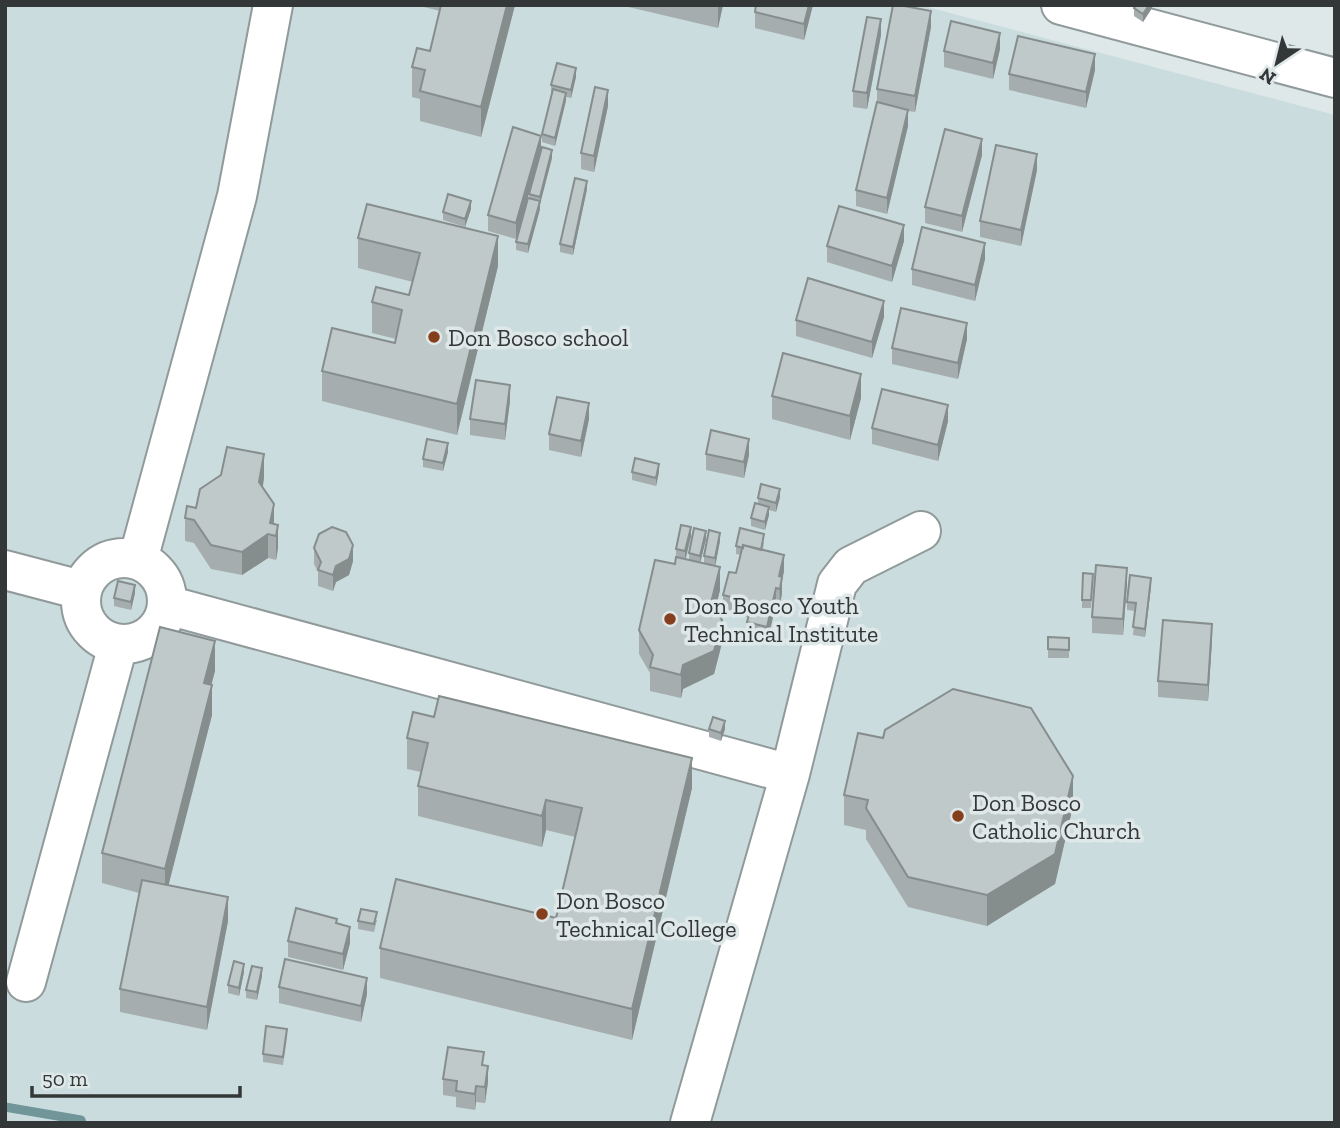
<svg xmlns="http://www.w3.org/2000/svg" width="1340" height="1128" font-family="'Zilla Slab',serif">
<rect width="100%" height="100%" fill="#dfe8e9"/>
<path fill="#cadcdd" d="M5,5H920L1335,115V1123H5Z"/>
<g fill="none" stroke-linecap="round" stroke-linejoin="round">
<path stroke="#709699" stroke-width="9" d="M5,1107L81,1120L82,1123"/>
<g stroke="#919a9a" stroke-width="42">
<path id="minor" d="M1061,5L1335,78
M81 601a43 43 0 1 1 86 0a43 43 0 1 1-86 0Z
M138,560L237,196L273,5
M5,570L81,590
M167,605L790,774
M26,982L118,645
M690,1123L790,774L837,584L851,566L921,531"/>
</g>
<use href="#minor" stroke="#fff" stroke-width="38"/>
</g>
<path fill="#a5adae" d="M416,5H515L481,137L420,121V99L412,97V67L430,51L440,11Z
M620,5H723L718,28Z
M756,5H813L804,40L755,28V12Z
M1152,5V8L1143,22L1134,16V8Z
M931,27L915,112L908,111V126L887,214L856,206V190L877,102V89Z
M881,35L867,109L853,107V91Z
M1000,49L993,79L944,67V51Z
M1095,70L1086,108L1009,90V74Z
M576,77L571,98L566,97L555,146L542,142V134L552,93H551V85Z
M608,106L594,172L581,169V153Z
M982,155L962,232L925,223V207Z
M552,158L540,204V209L528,253L516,250V242L525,209L516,239L488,231V215L529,198V194Z
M1037,170L1021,246L980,237V221Z
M587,189L573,255L560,252V244Z
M471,209L465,227L443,220V212Z
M358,238L498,266L457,435L322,401V371L395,343L396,339L372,333V302L409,295L413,282L358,268Z
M904,241L892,282L827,262V246Z
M985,259L975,301L912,285V269Z
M884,317L872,358L796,336V320Z
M967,339L958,379L892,364V348Z
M772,396L861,398L850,440L772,419Z
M510,401L505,440L470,435V419Z
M589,419L581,457L549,450V434Z
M948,421L938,461L872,444V428Z
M448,452L443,471L423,467V459Z
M706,454L749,455L744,478L706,470Z
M632,472H659L656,486L632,480Z
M264,478L263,487L274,524L278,548L276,560L268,558L242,575L211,569L194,543L185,541V518L196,508Z
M780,497L776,512L769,510V515L765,530L751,526V518L758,504V498Z
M691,536L686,559L689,560V553L706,539L700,562L704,563V556L720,541L715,566L720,590L715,609L722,643L714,674L683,689L681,698L650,691V673L639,654V630L675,564L676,557V549Z
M764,542L763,550L784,571L782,581V593L780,605L776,604L767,643L747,638V622L748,617L723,611V595L736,573L741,555L736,554V546Z
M314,548L353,561L349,575L336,582L333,591L318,586V572L314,564Z
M1093,582L1091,608H1082V600Z
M1127,584L1123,635L1092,633V617Z
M1151,586L1145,637L1133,635L1135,611L1127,610V602Z
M135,593L131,610L114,606V598Z
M1048,637L1069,638V658H1048Z
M1212,640L1208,701L1158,697V681Z
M215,671L211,685L212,715L168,886L228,921L207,1030L120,1012V989L139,893L102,883V853Z
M709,729H725L721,741L709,737Z
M407,738L692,788L632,1040L380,978V948L556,918L575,837L546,830L542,847L418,816V786L421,772L407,769Z
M844,795L1073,806L1055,884L987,926L908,907L866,839V830L844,825Z
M377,920L374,932L358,929V921Z
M337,923L350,943L343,970L288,957V941Z
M244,972L239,996L228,993V985Z
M262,976L257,1000L246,998V990Z
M279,987L367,994L361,1022L279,1003Z
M287,1037L283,1065L263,1062V1054Z
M484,1065L488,1082L485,1103L476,1102L475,1110L456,1107V1097L443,1095V1079Z"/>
<path fill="#868d8d" d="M507,5H515L481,137V107Z
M718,5H723L718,28Z
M809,5H813L804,40V24Z
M1149,5H1152V8L1143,22V14Z
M931,11V27L915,112V96Z
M881,19V35L867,109V93Z
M1000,33V49L993,79V63Z
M1095,54V70L1086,108V92Z
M576,68V77L571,98V90Z
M608,90V106L594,172V156Z
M566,93V101L555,146V138Z
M908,110V126L887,214V198Z
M541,136V152L516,239V223Z
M982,139V155L962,232V216Z
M552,150V158L540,204V209L528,253V244L540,203V197Z
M1037,154V170L1021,246V230Z
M587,181V189L573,255V247Z
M471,201V209L465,227V219Z
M904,225V241L892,282V266Z
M498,236V266L457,435V404Z
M985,243V259L975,301V285Z
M884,301V317L872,358V342Z
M967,323V339L958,379V363Z
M861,374V398L850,440V416Z
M510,385V401L505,440V424Z
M589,403V419L581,457V441Z
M948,405V421L938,461V445Z
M749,439V455L744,478V462Z
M448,443V452L443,471V463Z
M264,454V478L259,506V482Z
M659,464V472L656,486V478Z
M780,489V497L776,512V503Z
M274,504V527L270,523Z
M769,507V515L765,530V522Z
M278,525V548L276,560V536Z
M691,527V536L685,560V551Z
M706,531V539L700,564V556Z
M720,533V541L715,567V558Z
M268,534V558L242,575V552Z
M353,545V561L349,575L336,582L333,591V575L336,566Z
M784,555V571L782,581V593L780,605L779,576Z
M720,567V590L711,627V603Z
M1127,568V584L1123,635V619Z
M1151,578V586L1145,637V629Z
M135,585V593L131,610V602Z
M776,588V604L767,643V627Z
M722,620V643L714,674L683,689L681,698V675L683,665Z
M1212,624V640L1208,701V685Z
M215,641V671L204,713V683Z
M212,685V715L165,899V869Z
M725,721V729L721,741V733Z
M692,758V788L632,1040V1009Z
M1073,776V806L1055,884L987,926V895Z
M546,800V830L542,847V816Z
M228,897V921L207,1030V1007Z
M350,927V943L343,970V954Z
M244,964V972L239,996V988Z
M262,968V976L257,1000V992Z
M367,978V994L361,1022V1006Z
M488,1066V1082L485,1103V1087Z
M476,1086V1102L475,1110V1094Z"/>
<path fill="#c0c9ca" stroke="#868d8d" stroke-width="2" d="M441,5H507L481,107L420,91L425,70L412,67L417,48L430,51Z
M756,5H809L804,24L755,12Z
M893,5H899L931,11L915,96L877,89Z
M1136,5H1149L1143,14L1134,8Z
M867,17L881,19L867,93L853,91Z
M951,21L1000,33L993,63L944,51Z
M1018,36L1095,54L1086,92L1009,74Z
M557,63L576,68L571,90L551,85Z
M595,87L608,90L594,156L581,153Z
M553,89L566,93L555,138L542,134Z
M877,102L908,110L887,198L856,190Z
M513,127L541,136L516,223L488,215Z
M945,129L982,139L962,216L925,207Z
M996,145L1037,154L1021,230L980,221Z
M542,147L552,150L540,197L529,194Z
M575,178L587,181L573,247L560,244Z
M448,194L471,201L465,219L443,212Z
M528,198L540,201L528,244L516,242Z
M367,204L498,236L457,404L322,371L332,328L395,343L402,310L372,302L376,287L409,295L420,253L358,238Z
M839,206L904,225L892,266L827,246Z
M922,227L985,243L975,285L912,269Z
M808,278L884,301L872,342L796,320Z
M901,308L967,323L958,363L892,348Z
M783,353L861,374L850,416L772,396Z
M476,380L510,385L505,424L470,419Z
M882,389L948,405L938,445L872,428Z
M557,397L589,403L581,441L549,434Z
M711,430L749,439L744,462L706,454Z
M427,439L448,443L443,463L423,459Z
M227,447L264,454L259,482L274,504L270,523L278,525L276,536L268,534L242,552L211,545L194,520L185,518L187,506L196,508L200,489L221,475Z
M635,458L659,464L656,478L632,472Z
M761,484L780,489L776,503L758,498Z
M755,503L769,507L765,522L751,518Z
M681,525L691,527L685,551L676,549Z
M332,527L346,532L353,545L349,559L336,566L333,575L318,570L321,562L314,548L319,534Z
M694,528L706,531L700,556L689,553Z
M740,528L764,534L761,550L743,545V548L736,546Z
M709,530L720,533L715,558L704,556Z
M743,545L784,555L779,576L782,577L780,589L776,588L767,627L747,622L752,602L723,595L729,572L736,573Z
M676,557L720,567L711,603L722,620L714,651L683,665L681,675L650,667L653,655L639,630L655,560L675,564Z
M1096,565L1127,568L1123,619L1092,617Z
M1083,573L1093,574L1091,600H1082Z
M1130,575L1151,578L1145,629L1133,627L1136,603L1127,602Z
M118,581L135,585L131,602L114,598Z
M1163,620L1212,624L1208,685L1158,681Z
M160,627L215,641L204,683L212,685L165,869L102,853Z
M1048,637L1069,638V650L1048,649Z
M953,689L1031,708L1073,776L1055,854L987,895L908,877L866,808L868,800L844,795L858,733L883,738L885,730Z
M439,696L692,758L632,1009L380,948L396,879L556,918L582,808L546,800L542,816L418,786L428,743L407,738L413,712L434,717Z
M713,717L725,721L721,733L709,729Z
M142,880L228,897L207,1007L120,989Z
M296,908L337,919L336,923L350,927L343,954L288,941Z
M361,909L377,912L374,924L358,921Z
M285,959L367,978L361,1006L279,987Z
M234,961L244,964L239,988L228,985Z
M252,966L262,968L257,992L246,990Z
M266,1026L287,1029L283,1057L263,1054Z
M448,1047L484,1052L482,1065L488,1066L485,1087L476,1086L475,1094L456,1091L457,1081L443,1079Z"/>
<g fill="#863f1d" stroke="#dfe8e9" stroke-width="2.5">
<circle cx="434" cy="337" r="7"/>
<circle cx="670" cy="619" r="7"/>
<circle cx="958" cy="816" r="7"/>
<circle cx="542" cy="914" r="7"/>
</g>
<g text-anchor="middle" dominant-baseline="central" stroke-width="7" stroke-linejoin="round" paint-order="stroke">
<g font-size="24" fill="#343737" stroke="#dfe8e9" text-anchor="start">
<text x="448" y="337">Don Bosco school</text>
<text x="684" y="605">Don Bosco Youth<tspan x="684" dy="28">Technical Institute</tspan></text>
<text x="972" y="802">Don Bosco<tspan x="972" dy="28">Catholic Church</tspan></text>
<text x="556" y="900">Don Bosco<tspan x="556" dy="28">Technical College</tspan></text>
</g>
</g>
<rect width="1340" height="1128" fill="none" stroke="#343737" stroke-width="14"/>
<g transform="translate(1277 63) rotate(215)" stroke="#dfe8e9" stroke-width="5" paint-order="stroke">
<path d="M0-5L12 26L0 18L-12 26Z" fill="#343737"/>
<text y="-10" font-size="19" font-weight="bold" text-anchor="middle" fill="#343737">N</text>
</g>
<path d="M32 1086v10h208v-10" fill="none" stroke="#343737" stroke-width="3.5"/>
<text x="42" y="1086" font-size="21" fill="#343737" stroke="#dfe8e9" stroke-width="5" paint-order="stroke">50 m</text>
</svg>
